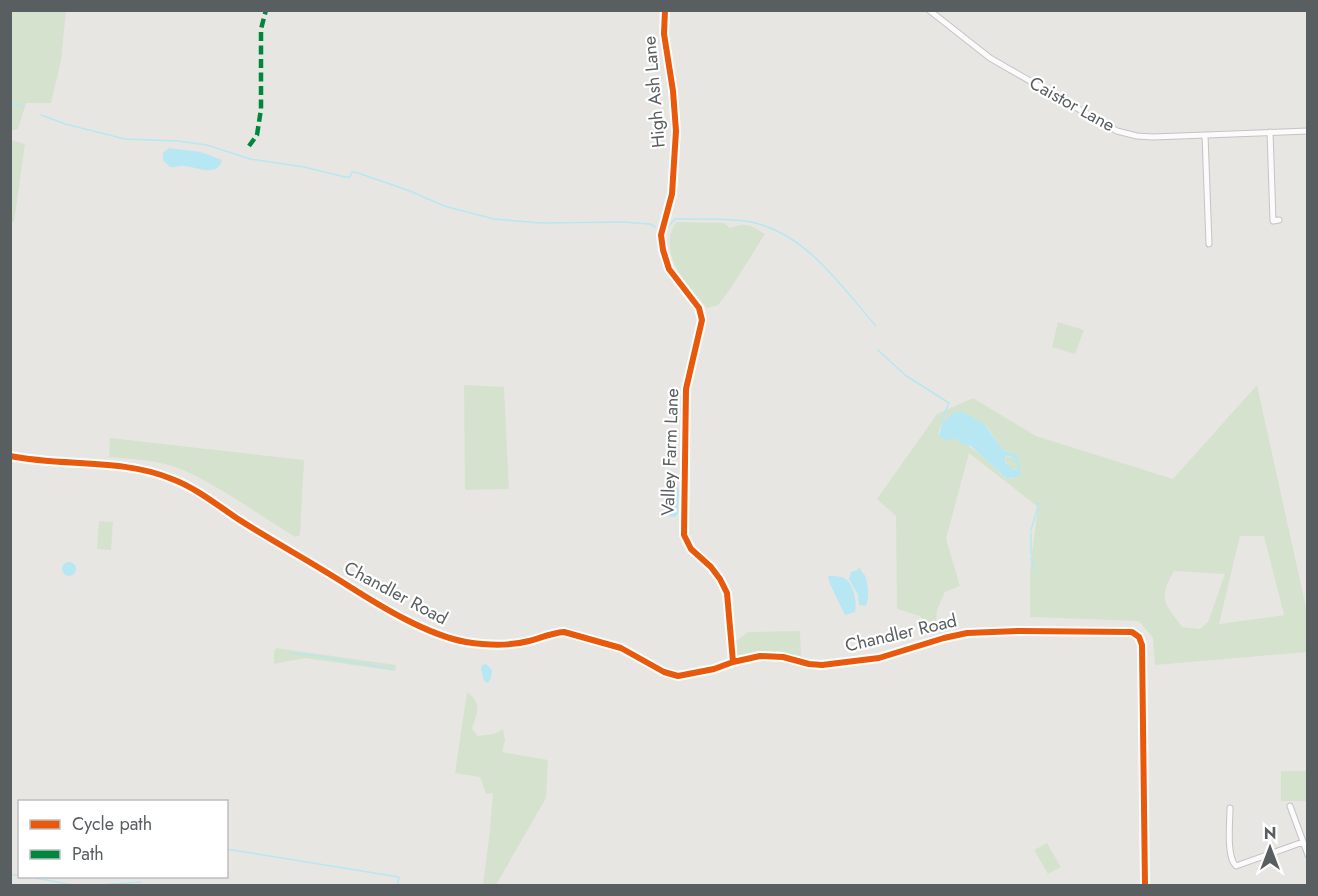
<svg xmlns="http://www.w3.org/2000/svg" width="1318" height="896" font-family="Jost,sans-serif">
<rect width="100%" height="100%" fill="#e8e6e3"/>
<path fill="#d5e3ce" fill-rule="evenodd" d="M11,10L66,11L61,61L51,103H26L18,129L11,131Z
M11,140L25,144L14,222L10,221Z
M676,222L724,223L730,228C749,221 750,226 765,234L729,291L718,305L707,308C687,284 656,254 676,222Z
M1058,322L1084,330L1075,354L1052,347Z
M464,385L504,387L509,489L465,490Z
M1257,385L1307,612V652L1155,665L1153,638L1139,621L1030,617V568L1038,507L969,453L946,539L960,586L945,592L937,610L935,632L931,633L920,616L897,609L896,516L877,499L937,414L973,398L1036,436L1173,479ZM963,412L987,427L1003,450L1015,454L1016,461L1014,458L1005,456L1008,467L1014,470L1017,468L1013,478L1006,479C991,463 976,450 958,439C954,437 945,437 939,436C938,422 949,416 963,412ZM1240,536H1264L1284,615L1219,624ZM1174,571L1225,574L1208,622L1200,629L1182,627C1164,602 1158,600 1174,571Z
M110,438L304,460L300,535L295,537C259,515 217,484 178,468C157,460 132,459 109,457Z
M99,521L113,522L111,550L97,549Z
M800,631L801,657C779,651 760,651 738,657L735,655V642L748,632Z
M276,648L396,665L395,671L305,658L274,664V652Z
M467,692C483,704 477,712 472,729L478,736L494,734L503,729L505,740L502,752L548,760L546,798L496,885H483L490,830L493,793L486,794L480,777L455,773Z
M1281,771H1307V801H1281Z
M1047,843L1061,867L1048,874L1034,850Z"/>
<path fill="#b7e7f2" d="M169,148L201,152L222,160C218,178 197,167 184,166C178,165 176,168 170,167L163,160V153Z
M955,412H963L984,424L1003,450L1017,455L1020,465H1017C1015,459 1012,455 1005,456L1006,464L1014,470H1016L1018,466H1020L1021,475L1007,479L971,446L963,444L956,438L946,440L939,437L942,423Z
M675,487L679,488L678,514L675,517L669,516L667,508L671,489Z
M62 569a7 7 0 1 1 14 0a7 7 0 1 1-14 0Z
M859,566C860,570 862,572 864,574C869,582 869,599 866,606L859,605L858,595L849,579L851,572L858,570Z
M828,576C833,576 839,576 844,578C854,583 857,602 855,612L845,615C842,608 828,582 828,576Z
M486,664L492,670L491,678L488,683L484,681L481,669L482,665Z"/>
<g fill="none" stroke-linecap="round" stroke-linejoin="round">
<path stroke="#b7e7f2" stroke-width="1.5" d="M10,103L24,107
M41,115L65,124L125,139L178,141L207,145L250,159L304,167L345,177H350L352,172H355L410,191L444,206L494,219L541,223L623,222L650,224L655,227
M666,229L675,219C698,219 722,218 745,221C803,229 840,285 876,326
M878,350L905,375L949,403L941,421
M1031,530L1039,503
M1031,555V533
M1031,558L1035,573
M291,653L317,656L392,669
M226,849L399,877L397,886
M10,874L20,876
M25,876L78,886
M84,886L141,882"/>
<g stroke="#c4c4c4" stroke-width="7">
<path id="minor" d="M665,10L664,34L673,91L676,131L672,194L661,235L663,250L669,269L699,308L702,320L686,389L684,535L691,549L711,567L720,579L727,593L733,662
M929,10L990,58L1117,131L1137,136L1153,137L1308,131
M1270,132L1273,221L1279,220
M1205,135L1209,244
M10,456C63,467 122,458 172,479C196,488 217,505 238,519C274,542 311,562 347,585C380,606 427,635 466,642C485,645 510,646 529,641C541,638 551,633 564,632L621,648L664,672L678,676L714,669L733,662L760,656L783,657L809,664L822,665L879,658L944,638L967,633L1019,631L1132,632L1139,637L1142,645L1145,886
M1290,806L1308,855
M1230,808C1230,822 1226,857 1236,866L1303,842"/>
</g>
<use href="#minor" stroke="#fcfbfb" stroke-width="5"/>
<path stroke="#00873e" stroke-width="4.5" stroke-dasharray="9 4.5" stroke-linecap="butt" d="M249,146L257,135L261,109V29L266,10"/>
<g stroke="#fff" stroke-width="10">
<path id="cycleway" d="M665,10L664,34L673,91L676,131L672,194L661,235L663,250L669,269L699,308L702,320L686,389L684,535L691,549L711,567L720,579L727,593L733,662
M10,456C63,467 122,458 172,479C196,488 217,505 238,519C274,542 311,562 347,585C380,606 427,635 466,642C485,645 510,646 529,641C541,638 551,633 564,632L621,648L664,672L678,676L714,669L733,662L760,656L783,657L809,664L822,665L879,658L944,638L967,633L1019,631L1132,632L1139,637L1142,645L1145,886"/>
</g>
<use href="#cycleway" stroke="#e8590c" stroke-width="6"/>
</g>
<g text-anchor="middle" dominant-baseline="central" stroke-width="4.5" stroke-linejoin="round" paint-order="stroke">
<g font-size="18" fill="#595e60" stroke="#fff">
<text transform="translate(654 92) rotate(-95)">High Ash Lane</text>
<text transform="translate(1072 104) rotate(29)">Caistor Lane</text>
<text transform="translate(670 452) rotate(-88)">Valley Farm Lane</text>
<text transform="translate(396 593) rotate(28)">Chandler Road</text>
<text transform="translate(901 633) rotate(-13)">Chandler Road</text>
</g>
</g>
<rect width="1318" height="896" fill="none" stroke="#595e60" stroke-width="24"/>
<rect x="18" y="800" width="210" height="78" fill="#ffffff" stroke="#bdbfbf" stroke-width="1.5"/>
<rect x="30" y="820" width="30" height="9" fill="#e8590c" stroke="#bdbfbf" stroke-width="1.5"/>
<text x="72" y="830" font-size="18" fill="#595e60">Cycle path</text>
<rect x="30" y="850" width="30" height="9" fill="#00873e" stroke="#bdbfbf" stroke-width="1.5"/>
<text x="72" y="860" font-size="18" fill="#595e60">Path</text>
<g transform="translate(1270 848)" stroke="#ffffff" stroke-width="4.5" paint-order="stroke">
<path d="M0-4.5L10 22L0 15L-10 22Z" fill="#595e60"/>
<text y="-9" font-size="16" font-weight="bold" text-anchor="middle" fill="#595e60">N</text>
</g>
</svg>
